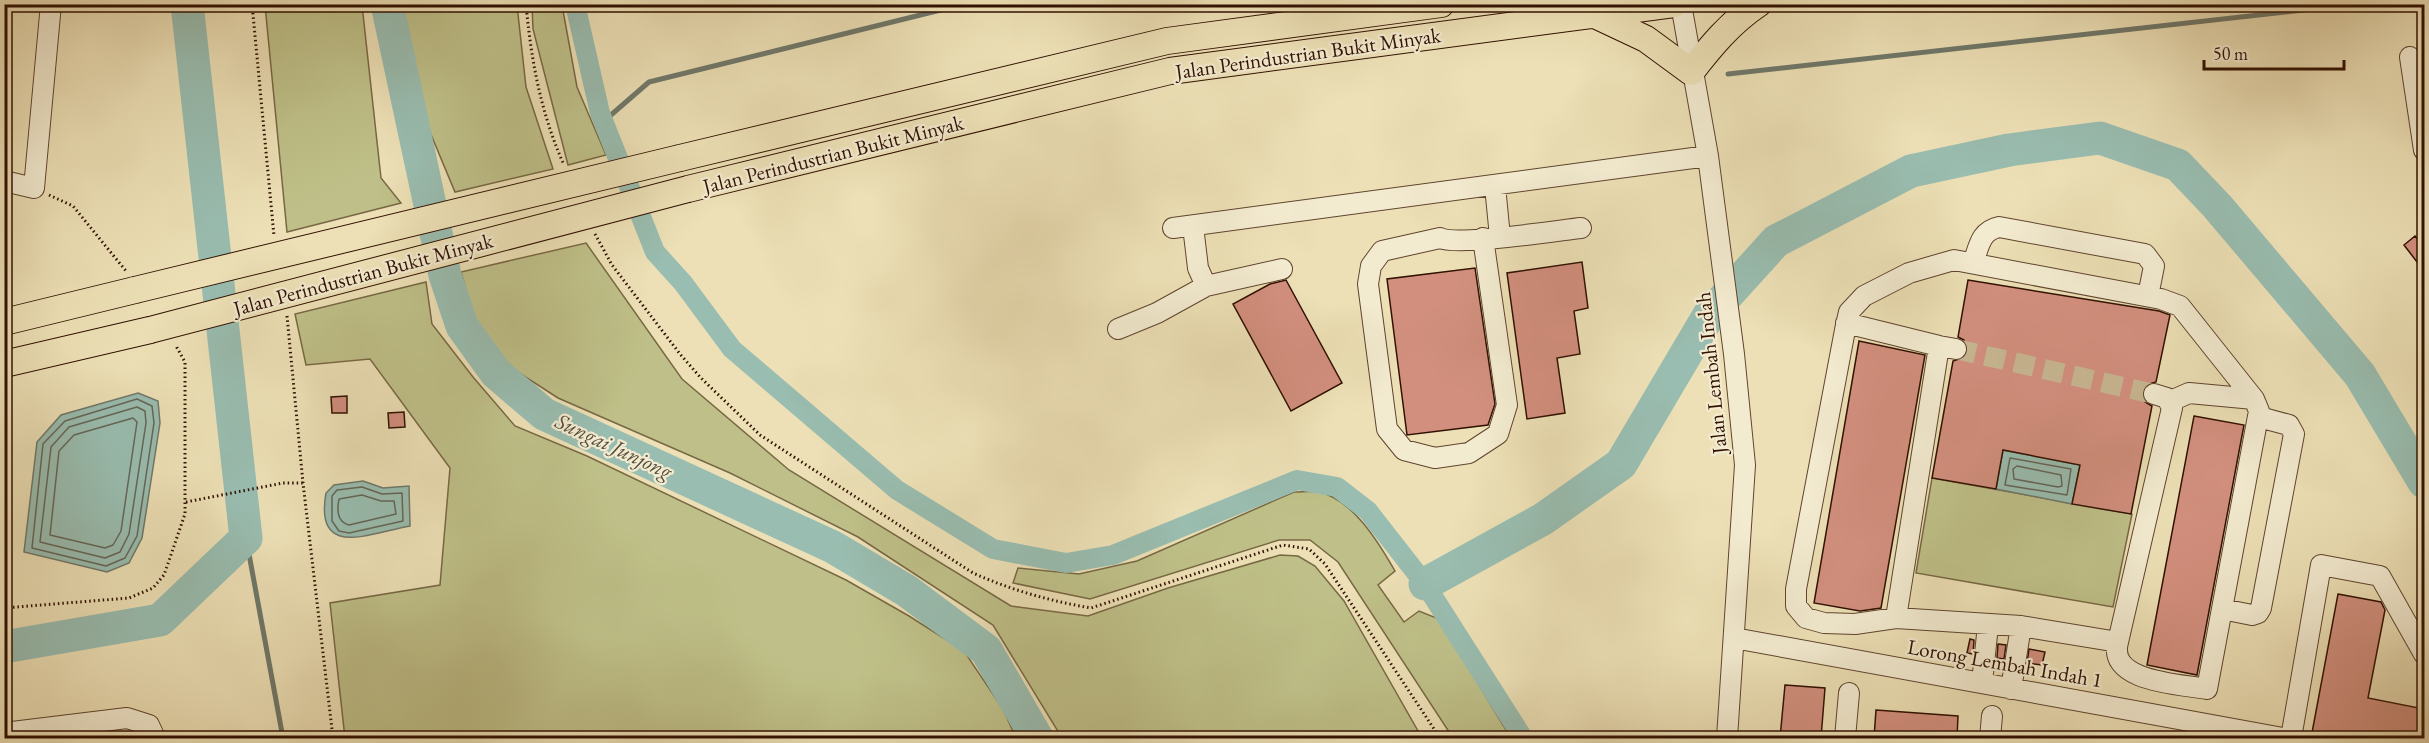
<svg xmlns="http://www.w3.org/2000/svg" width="2429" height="743" font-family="'EB Garamond',serif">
<rect width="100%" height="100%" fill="#ede0b6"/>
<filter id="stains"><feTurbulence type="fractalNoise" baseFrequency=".00333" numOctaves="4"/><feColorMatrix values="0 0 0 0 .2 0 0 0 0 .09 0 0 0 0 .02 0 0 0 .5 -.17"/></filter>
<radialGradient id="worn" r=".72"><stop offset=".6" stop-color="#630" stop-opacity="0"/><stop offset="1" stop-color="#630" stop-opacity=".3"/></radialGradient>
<path fill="#bfc089" stroke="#786844" stroke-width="1.5" d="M265,5H362L381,178L401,203L287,232Z
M404,5H517L526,87L553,169L455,192L417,101L406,35Z
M532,5H562L577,87L606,155L568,165L533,29Z
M586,243L682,379L789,470L1011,606L1088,616L1168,588L1280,555L1298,556L1315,566L1344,601L1422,738H1062L993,625L858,537L730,473L558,398L510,367L477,328L461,272Z
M426,282L432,324L473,377L515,426L587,456L846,580L909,616L964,651L1003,709L1016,738H345L330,603L440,585L450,468L370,359L306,365L295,314Z
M1932,478L2132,514L2113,607L1916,573Z
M1294,492C1302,492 1310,491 1318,492C1352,498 1379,543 1395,571L1378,585L1404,622L1419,611L1439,619L1511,738H1453L1338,562L1310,540H1279L1090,599L1013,583L1018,568L1079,574L1137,561Z"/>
<path fill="#99bdb0" stroke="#6f786a" stroke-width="1.5" d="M138,393L158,401L160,423L142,538L129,563L107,572L24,552L37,442L61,415Z
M2003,450L2080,465L2072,504L1996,489Z
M363,481L383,488L409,486L410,526C370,533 314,560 326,493L334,485Z"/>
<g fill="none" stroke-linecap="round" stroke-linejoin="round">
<path stroke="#646658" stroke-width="1.5" d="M137,399L152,406L154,423L137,536L125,558L106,566L32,548L43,444L65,421Z
M137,407L145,411L146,423L129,534L120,552L105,558L40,542L51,447L69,427Z
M133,418L137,422L121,531L113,545L105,548L50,535L59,451L74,435Z
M2010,458L2071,469L2067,495L2005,485Z
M2017,466L2061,475L2062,486L2058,487L2014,479L2013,469Z
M362,487L382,494L402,493L403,521L349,533L339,531L332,521V496L337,490Z
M362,495L381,501H394L396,514L349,525C337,522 337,509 339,499Z"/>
<path stroke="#6f786a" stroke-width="5" d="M1728,74L2357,4
M604,121L649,82L965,4
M246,538L283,738"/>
<path stroke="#99bdb0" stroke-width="20" d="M575,4L600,113L655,252L683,283L732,349L897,490L993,549L1066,563L1113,555L1297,480L1337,487L1368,511L1425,584L1523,738"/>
<path stroke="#99bdb0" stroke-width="33" d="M387,4L445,275L462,326L496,373L544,414L833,547L907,591L986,650L1037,738
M1425,584L1543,519L1621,464L1709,315L1776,241L1911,171L2009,150L2100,138L2178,165L2217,206L2360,375L2424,482
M4,647L160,620L246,538L187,4"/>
</g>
<path fill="#d28f7e" stroke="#301000" stroke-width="1.5" d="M2415,236L2424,247V271L2404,245Z
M1582,262L1588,308L1574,311L1580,354L1557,358L1565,413L1527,419L1507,273Z
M1475,268L1495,404L1488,425L1407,435L1387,279Z
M1286,280L1342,383L1291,411L1233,304L1270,284Z
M1968,280L2159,311L2170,315L2156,382L2146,385L2142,391L2145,402L2152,406L2131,514L2072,504L2080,465L2003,450L1996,489L1932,478L1953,361L1965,357L1968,351L1964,340L1958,337Z
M1859,341L1925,355L1881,608L1860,611L1814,603Z
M347,396V413H332L331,397Z
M404,412L405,427L389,428L388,413Z
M2194,416L2244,425L2197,675L2147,665Z
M2338,594L2381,602L2385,610L2368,698L2424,709L2419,738H2311Z
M1970,639L1974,640L1973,654L1967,653Z
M1998,644L2006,645L2004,659L1997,658Z
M2029,649L2045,652L2042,665L2027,663Z
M1785,685L1825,688L1821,738H1780Z
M1876,710L1958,716L1957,738H1874Z"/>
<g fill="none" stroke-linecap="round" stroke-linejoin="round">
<path stroke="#c7b692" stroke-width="20" stroke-dasharray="20 10" stroke-linecap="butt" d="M1956,349L2154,394"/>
<g stroke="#5f442e" stroke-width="22">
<path id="minor" d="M1681,4L1708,156L1734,354L1745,465L1727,738
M2410,57L2424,150
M4,181L34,188L51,4
M1495,186L1500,237
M1193,226L1198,268L1206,286L1282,269
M1173,228L1708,156
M1483,238L1507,405L1498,434L1469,453L1435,458L1404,450L1387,429L1368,284L1371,266L1382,251L1440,238C1458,246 1555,231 1581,228
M1973,263C1979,247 1980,231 1999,227L2145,254L2154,266L2148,296
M1846,323L1939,346
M1118,329L1157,313L1206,286
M2171,401L2189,393L2254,399
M2222,609L2252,615L2258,613L2261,608L2294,434L2289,425L2259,417
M1896,618L1939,346L1956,349
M1734,638L2283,738
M2118,642L2021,626L1896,618L1855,624L1824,623L1806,618L1796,606V589L1845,330L1849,312L1864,296L1909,273L1954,260L2161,299L2180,306L2254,399L2259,411L2207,689C2180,684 2107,682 2118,642L2172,408L2167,398L2154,394
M1982,683L1988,625
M2011,689L2021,626
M4,733L127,718L149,725L155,738
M1845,738L1849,693
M1990,738L1992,716
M2291,738L2321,565L2380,576L2424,654"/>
</g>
<g stroke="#301000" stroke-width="28">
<path id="major" d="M1595,15L1646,39L1691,72C1711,46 1730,23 1758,4
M680,158L1167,41L1441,4
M688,189L1170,71L1674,4
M4,322L135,290
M4,364L150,330"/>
</g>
<path stroke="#301000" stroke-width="3" stroke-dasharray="1.5 3" stroke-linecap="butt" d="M252,4L274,236
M526,4C531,60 541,114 564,165
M49,195L73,206L126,271
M595,234L612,265L680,354L700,377L760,435L973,573C1011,590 1050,601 1091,608L1283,545L1309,549L1325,564L1440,738
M287,316L303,483L333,738
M186,502L283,483H303
M4,608L129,598L153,588L164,575L185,514V362L176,346"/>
<use href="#minor" stroke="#f3ebd0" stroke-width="20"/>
<use href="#major" stroke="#ede0b6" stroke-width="26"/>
<g stroke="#301000" stroke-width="28" stroke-linecap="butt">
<path id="major-bridge" d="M135,290L680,158
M150,330L688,189"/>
</g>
<use href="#major-bridge" stroke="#ede0b6" stroke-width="26"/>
</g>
<g text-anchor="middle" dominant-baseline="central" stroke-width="4.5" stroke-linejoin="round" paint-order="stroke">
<g font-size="21" fill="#301000" stroke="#f3ebd0">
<text transform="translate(1308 53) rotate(-8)">Jalan Perindustrian Bukit Minyak</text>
<text transform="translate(833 154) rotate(-14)">Jalan Perindustrian Bukit Minyak</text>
<text transform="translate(363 274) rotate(-15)">Jalan Perindustrian Bukit Minyak</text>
<text transform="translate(1711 373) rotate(-96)">Jalan Lembah Indah</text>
<text transform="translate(2005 663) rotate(10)">Lorong Lembah Indah 1</text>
</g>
<g font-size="22" font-style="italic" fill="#554d3e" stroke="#f3ebd0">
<text transform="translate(614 446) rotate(25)">Sungai Junjong</text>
</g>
</g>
<rect width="2429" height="743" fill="none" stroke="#ede0b6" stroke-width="24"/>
<rect x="6" y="6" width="2417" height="731" fill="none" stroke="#301000" stroke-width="3"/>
<rect x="12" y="12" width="2405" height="719" fill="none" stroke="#301000" stroke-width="1.5"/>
<path d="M2204 60v9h140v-9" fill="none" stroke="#301000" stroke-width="3"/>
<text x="2213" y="60" font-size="18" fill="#301000" stroke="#f3ebd0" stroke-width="4.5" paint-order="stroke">50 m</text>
<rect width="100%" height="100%" filter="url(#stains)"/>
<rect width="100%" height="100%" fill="url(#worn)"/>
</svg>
